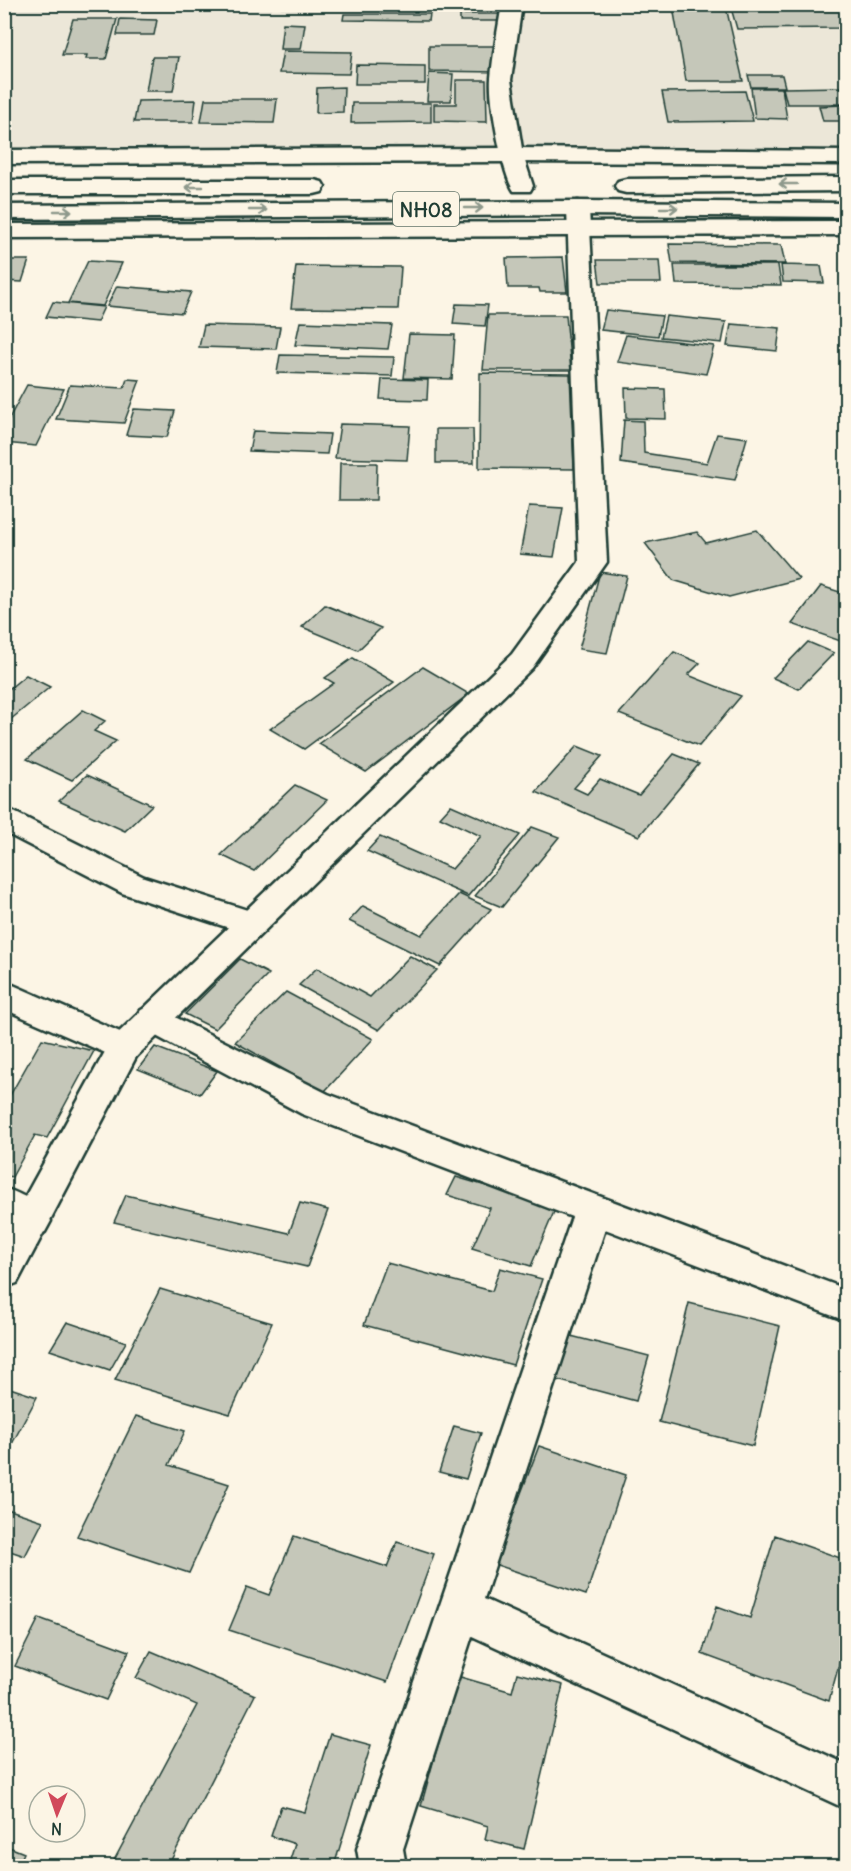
<svg xmlns="http://www.w3.org/2000/svg" width="851" height="1871" font-family="Delius,sans-serif">
<rect width="100%" height="100%" fill="#fcf5e5"/>
<filter id="ink" filterUnits="userSpaceOnUse"><feTurbulence type="fractalNoise" baseFrequency=".0167" numOctaves="2"/><feDisplacementMap in="SourceGraphic" scale="12" xChannelSelector="R" yChannelSelector="G"/><feConvolveMatrix kernelMatrix="1 2 1 2 8 2 1 2 1" color-interpolation-filters="sRGB"/></filter>
<g filter="url(#ink)">
<path fill="#ece7d8" d="M578,4L846,5V158L5,157L4,5L194,10Z"/>
<path fill="#c5c7b9" stroke="#1f3d34" stroke-width="1.5" d="M673,7H726L743,81H686Z
M846,7V28L737,29L731,8Z
M344,14H430L429,21L343,20Z
M460,14H503L504,21H460Z
M73,19H117L106,59H86L87,55H62Z
M120,19L157,20L154,35H117Z
M283,23L305,24L301,49H280Z
M429,46H496L498,72L429,71Z
M283,51L352,52L349,74L279,73Z
M152,57H179L173,91H146Z
M356,65L425,66V84H355Z
M429,73L453,74L451,101H427Z
M748,75H782L785,87H751Z
M456,80H486L487,122L434,121V104H456Z
M344,87L343,112L316,113L317,88Z
M844,87L846,104H787L783,88Z
M751,88H782L787,119L755,118Z
M745,91L753,121L668,122L662,92Z
M205,99H277L274,123L201,122Z
M196,100L193,122H134L138,101Z
M352,103H431V122L351,123Z
M846,105V121H823L819,106Z
M669,244L781,245L785,264L672,263Z
M563,257L567,292H540L539,288H508L506,258Z
M4,260H29L22,282L4,281Z
M597,260H659L661,283H600Z
M88,261L122,263L103,306L68,303Z
M674,265H778L781,285L676,284Z
M781,265L821,266L824,283L783,282Z
M296,266L401,267L398,309L291,308Z
M117,286L191,292L182,313L107,306Z
M53,302L104,307L97,322L46,317Z
M456,304L488,305L485,326L453,324Z
M606,310L662,316L658,336L601,330Z
M488,315H566L571,370H483Z
M666,316L726,322L722,343L661,337Z
M300,322L392,325L388,349L295,345Z
M731,324L780,328L777,351L727,346Z
M204,325L280,327L276,349L199,347Z
M409,334L455,335L452,379L404,378Z
M626,335L714,346L706,374L617,362Z
M280,355L394,357L392,376L277,373Z
M480,373L570,374L574,469L479,468Z
M127,379L140,380L124,423L56,419L70,385L124,388Z
M382,379L428,380L427,400L380,399Z
M27,385L64,389L36,446L4,443V428Z
M625,388L665,389L666,419L626,418Z
M134,409L175,411L167,437L126,435Z
M624,420L643,421L644,453L707,463L717,434L747,438L735,480L621,463Z
M340,424L410,426L407,460L335,458Z
M436,429H473L474,463H436Z
M253,431L330,434L327,454L249,451Z
M340,463H377L376,500H339Z
M529,506L563,508L554,557L520,554Z
M757,530L799,579L729,597L673,580L645,543L697,532L706,543Z
M600,572L627,576L607,653L579,649Z
M821,586L846,594V643L792,624Z
M325,605L381,628L358,650L302,627Z
M808,642L834,653L799,689L773,678Z
M674,652L700,663L688,675L741,696L699,746L619,714Z
M353,658L394,682L304,749L270,729L334,683L325,678Z
M423,667L469,694L366,772L319,744Z
M26,675L50,687L4,725V693Z
M83,710L105,721L94,731L116,741L72,780L27,759Z
M577,746L602,756L574,788L587,794L600,779L639,795L674,754L699,764L639,836L536,792Z
M87,775L152,805L125,831L59,801Z
M295,785L327,800L254,871L221,855Z
M451,805L520,835L468,896L367,851L380,837L452,869L481,836L440,817Z
M532,827L559,837L502,907L475,896Z
M459,894L491,909L440,966L349,921L363,906L421,935Z
M410,956L437,970L379,1030L299,985L317,968L370,997Z
M240,959L269,974L215,1029L185,1014Z
M286,992L373,1039L324,1092L235,1042Z
M42,1039L94,1051L47,1138L35,1135L12,1177L4,1175V1106Z
M155,1047L217,1071L200,1094L138,1069Z
M456,1177L556,1207L531,1266L472,1248L490,1208L447,1195Z
M126,1195L289,1233L300,1203L328,1210L307,1267L114,1222Z
M387,1263L492,1291L500,1268L542,1279L513,1365L364,1325Z
M160,1289L272,1323L230,1414L115,1380Z
M689,1303L780,1326L753,1446L659,1422Z
M67,1322L126,1342L110,1370L50,1350Z
M571,1336L649,1356L636,1401L557,1380Z
M4,1386L37,1397L4,1459Z
M136,1416L185,1431L169,1465L229,1484L189,1573L77,1536Z
M454,1426L481,1433L466,1479L439,1472Z
M539,1446L626,1475L586,1595L494,1564Z
M4,1508L43,1521L25,1556L4,1549Z
M775,1535L846,1560V1639L829,1701L702,1654L717,1606L750,1618Z
M294,1536L387,1567L397,1542L434,1554L387,1682L229,1630L247,1587L269,1595Z
M39,1618L129,1651L106,1700L15,1666Z
M151,1651L255,1695L168,1866H111L197,1705L136,1678Z
M517,1673L563,1685L524,1849L485,1839L488,1826L421,1806L457,1676L512,1692Z
M330,1734L371,1745L334,1866H288L295,1844L271,1836L281,1806L305,1812Z
M4,1845L24,1853L18,1866H4Z"/>
<g fill="none" stroke-linecap="round" stroke-linejoin="round">
<g stroke="#1f3d34" stroke-width="5">
<path id="street" d="M512,148L846,151V164L512,162L4,164V150Z
M846,221V235L4,238V224Z
M4,807L144,877L263,915L267,923L263,931L251,935L122,893L4,832Z
M4,981L136,1039L141,1048L136,1057L124,1061L4,1009Z
M153,1006L328,1094L846,1289V1321L605,1229L484,1599L846,1764V1809L472,1636L403,1849L406,1866H360L357,1849L572,1217L302,1114L141,1028L136,1019L141,1010Z
M4,1188C22,1194 42,1204 51,1221L45,1232L32,1236L4,1222Z"/>
</g>
<g stroke="#1f3d34" stroke-width="5">
<path id="secondary" d="M502,4H522L511,80L523,155L533,186L530,191H514C502,173 489,100 491,78C493,54 498,29 502,4Z
M578,201L586,203L589,208L607,562L532,668L136,1057L17,1283L4,1288V1235L112,1039L512,654L579,562L567,208L570,203Z"/>
</g>
<g stroke="#1f3d34" stroke-width="5">
<path id="highway" d="M846,177V191L626,193L618,191L615,186L618,181L626,179Z
M4,180H314L322,182L325,187L322,192L314,194H4Z
M578,201L846,203V217L578,215L4,219V205Z"/>
</g>
<use href="#street" fill="#fcf5e5" fill-rule="evenodd"/>
<use href="#secondary" fill="#fcf5e5" fill-rule="evenodd"/>
<use href="#highway" fill="#fcf5e5" fill-rule="evenodd"/>
</g>
<defs><path id="oneway-shaft" d="M-6 0H5M1.5-3L5.5 0L1.5 3" fill="none" stroke-width="1.6" stroke-linecap="round" stroke-linejoin="round" transform="scale(1.5)"/></defs>
<g stroke="#8e998c">
<use href="#oneway-shaft" transform="translate(788 184) rotate(180)"/>
<use href="#oneway-shaft" transform="translate(194 187) rotate(180)"/>
<use href="#oneway-shaft" transform="translate(474 208)"/>
<use href="#oneway-shaft" transform="translate(669 208)"/>
<use href="#oneway-shaft" transform="translate(258 210)"/>
<use href="#oneway-shaft" transform="translate(63 211)"/>
</g>
</g>
<g text-anchor="middle" dominant-baseline="central" stroke-width="4.5" stroke-linejoin="round" paint-order="stroke">
<rect fill="#fcf5e5" stroke="#617469" stroke-width="1.5" x="393" y="192" width="66" height="34" rx="4.5"/>
<g font-size="20" font-weight="bold" fill="#1f3d34">
<text x="426" y="209">NH08</text>
</g>
</g>
<rect width="851" height="1871" fill="none" stroke="#fcf5e5" stroke-width="24"/>
<rect x="12" y="12" width="827" height="1847" fill="none" stroke="#1f3d34" stroke-width="2" filter="url(#ink)"/>
<g transform="translate(57 1814) rotate(182)"><circle r="28" fill="#fcf5e5" stroke="#a4ab9e" stroke-width="1.5"/>
<path d="M0-4.5L10 22L0 15L-10 22Z" fill="#d1495b"/>
<text y="-9" font-size="16" font-weight="bold" text-anchor="middle" fill="#1f3d34">N</text>
</g>
</svg>
